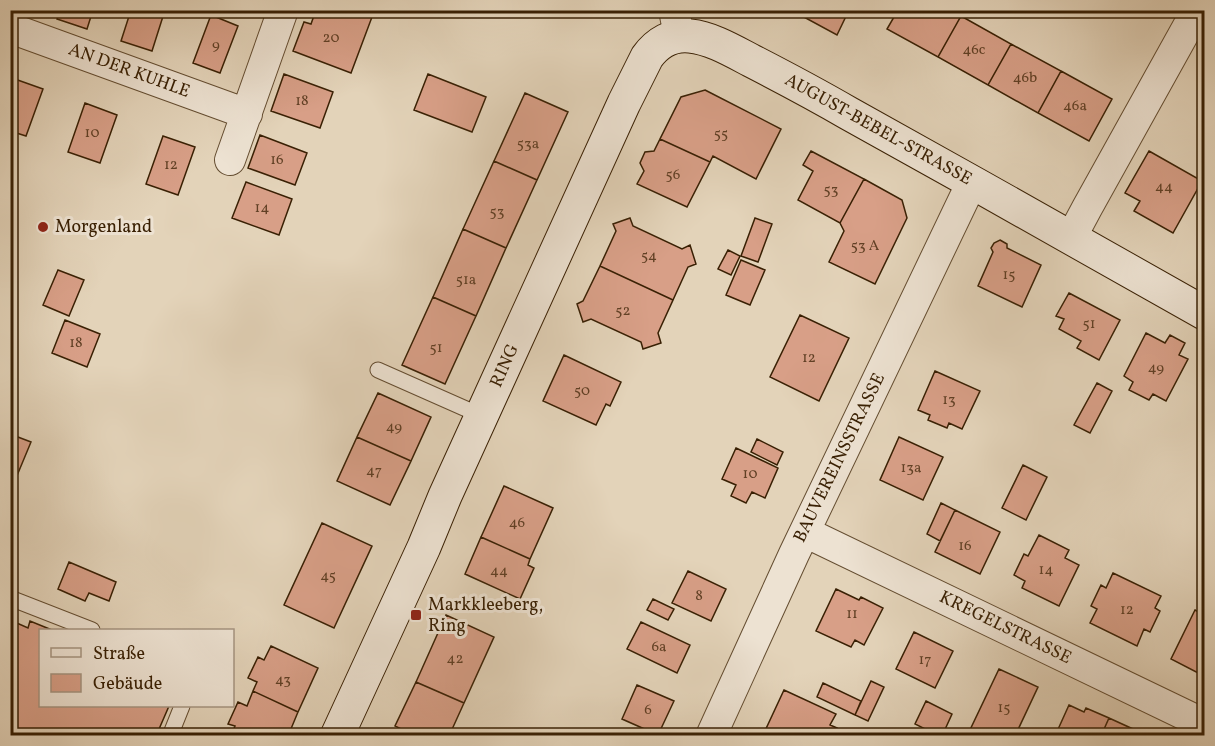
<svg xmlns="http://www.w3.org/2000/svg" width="1215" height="746" font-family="Vollkorn,serif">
<rect width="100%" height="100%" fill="#e3d3b9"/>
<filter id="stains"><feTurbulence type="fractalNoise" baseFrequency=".00333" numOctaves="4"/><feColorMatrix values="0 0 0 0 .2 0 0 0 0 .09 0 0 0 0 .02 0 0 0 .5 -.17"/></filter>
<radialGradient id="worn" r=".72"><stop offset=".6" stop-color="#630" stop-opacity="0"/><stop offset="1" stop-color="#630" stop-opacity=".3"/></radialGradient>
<path fill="#d89f87" stroke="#392004" stroke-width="1.5" d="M60,10H93L87,29L57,19Z
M131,10H165L152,51L121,41Z
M316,10H353L372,17L351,73L293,51L304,22L311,24Z
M791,10H849L837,35Z
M898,10H951L961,16L938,57L887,29Z
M211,15L238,26L220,73L193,63Z
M961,16L1011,44L988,85L938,57Z
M1011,44L1061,71L1038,113L988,85Z
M1061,71L1112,99L1089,141L1038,113Z
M284,74L333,92L320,128L271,111Z
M428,74L486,97L472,132L414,110Z
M12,78L43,89L26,136L10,131V83Z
M705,90L781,129L756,179L713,156L710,162L660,139L681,97Z
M525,93L568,112L537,180L494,161Z
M85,103L117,115L100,163L68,152Z
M260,135L307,153L295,185L248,168Z
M163,136L195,147L178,195L146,184Z
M660,139L710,162L687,207L637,184L644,171L640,163L645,152L654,151Z
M811,151L864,179L840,223L798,200L813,171L803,165Z
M1149,151L1202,181L1173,233L1134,211L1140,201L1125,193Z
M494,161L537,180L506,248L463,229Z
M864,179L902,200L907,218L875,284L829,262L844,231L840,223Z
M246,182L292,199L279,235L232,218Z
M630,218L633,226L682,249L690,245L696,264L688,267L673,300L600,266L616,231L613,224Z
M755,218L772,224L758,262L741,256Z
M463,229L506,248L476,316L433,297Z
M1000,240L1007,244V248L1041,265L1022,307L978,286L993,252L991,248L994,243Z
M728,250L740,256L731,275L718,269Z
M741,260L765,270L750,305L726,295Z
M600,266L673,300L658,333L661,343L643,349L641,342L591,319L583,322L577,304L583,301Z
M58,270L84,280L69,316L43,305Z
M1069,293L1120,320L1099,360L1077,348L1081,341L1059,329L1064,319L1056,316Z
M433,297L476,316L445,384L402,365Z
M800,315L849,338L819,401L770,377Z
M65,320L100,334L87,367L52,353Z
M1146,333L1165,343L1170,335L1185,343L1179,355L1188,359L1166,401L1153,394L1149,400L1129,390L1133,382L1124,376Z
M564,355L621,382L610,406L606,404L596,425L543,401Z
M935,371L980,391L962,429L949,423L947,428L928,420L930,415L918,410Z
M1097,383L1112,391L1090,433L1074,425Z
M378,393L431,417L411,461L357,437Z
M10,434L31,442L11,490H10Z
M357,437L411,461L390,505L337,481Z
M899,437L943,457L923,500L880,480Z
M757,439L783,452L777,465L751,452Z
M736,448L778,468L765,498L752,492L746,503L731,496L736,485L722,479Z
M1023,465L1047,477L1026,520L1002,508Z
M504,486L553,508L530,559L481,537Z
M941,503L955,510L940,541L927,534Z
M955,510L1000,532L980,574L935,552Z
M322,523L372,546L334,628L284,605Z
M1039,535L1069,550L1065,558L1079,565L1059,606L1022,588L1025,581L1014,575L1024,554L1028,556Z
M481,537L530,559L528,565L534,568L520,599L465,574Z
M69,562L116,582L109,601L89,593L85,601L58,589Z
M688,571L726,589L711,621L672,603Z
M1113,573L1161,596L1155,608L1160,611L1150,632L1144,629L1137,646L1090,623L1097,609L1091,606L1101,585L1106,588Z
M836,589L859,600L861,597L883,608L864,645L855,640L851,647L816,631Z
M653,599L674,609L668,620L647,610Z
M1195,610L1204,615V676L1171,659Z
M446,615L494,637L464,703L416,682Z
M10,620L28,628L30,621L52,630H40V706H169L156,736H10Z
M641,622L690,645L677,673L627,649Z
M914,632L953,651L935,688L896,669Z
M271,646L318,668L298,712L253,691L257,682L248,678L258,657L264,660Z
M999,669L1038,687L1015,736H1010L995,729L991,736H977L969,732Z
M871,681L884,687L868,721L855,715Z
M416,682L464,703L449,736H415L395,726Z
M823,683L861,701L855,715L817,697Z
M637,685L674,701L658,735L622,719Z
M784,690L836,714L830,725L837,728L834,736H769L764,733Z
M253,691L298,712L288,736H231L235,726L228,724L238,702L247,706Z
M926,701L952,714L942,736H939L915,724Z
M1069,705L1084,712L1086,708L1109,718L1101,736H1055Z
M1109,718L1133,729L1130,736H1101Z"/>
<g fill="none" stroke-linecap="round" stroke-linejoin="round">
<g stroke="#644d31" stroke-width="17">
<path id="lane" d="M378,370L482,416
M10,598L92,630
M170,736L182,706"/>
</g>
<g stroke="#644d31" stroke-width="32">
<path id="street" d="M674,10L679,36
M10,28L247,114
M230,160L283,10
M1071,238L1087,208L1197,10
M805,532L1204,724
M711,736L794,554L972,182"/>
</g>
<g stroke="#392004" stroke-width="35">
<path id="secondary" d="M337,736L424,547L445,496L624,103L647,57C657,43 672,34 690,36C711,38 733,51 752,61C785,78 817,95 848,113C967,179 1086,246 1204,313"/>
</g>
<use href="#lane" stroke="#ede2d2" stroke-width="15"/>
<use href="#street" stroke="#ede2d2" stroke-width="30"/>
<use href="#secondary" stroke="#ede2d2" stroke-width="33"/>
</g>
<g fill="#8f2418" stroke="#ede2d2" stroke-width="2">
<circle cx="43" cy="227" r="6"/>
<rect x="410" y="609" width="12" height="12" rx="3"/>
</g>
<g text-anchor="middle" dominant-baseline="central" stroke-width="6" stroke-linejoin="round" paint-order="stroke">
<g font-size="15" fill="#614025">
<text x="331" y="38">20</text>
<text x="216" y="45">9</text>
<text x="974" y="50">46c</text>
<text x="1025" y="78">46b</text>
<text x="302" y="101">18</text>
<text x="1075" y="106">46a</text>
<text x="92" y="133">10</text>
<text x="721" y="134">55</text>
<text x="528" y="144">53a</text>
<text x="277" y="160">16</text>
<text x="171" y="165">12</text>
<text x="673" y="175">56</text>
<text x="1164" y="187">44</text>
<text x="831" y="190">53</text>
<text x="262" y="208">14</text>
<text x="497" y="212">53</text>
<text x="865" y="246">53 A</text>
<text x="649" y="256">54</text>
<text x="1009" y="275">15</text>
<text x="466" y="280">51a</text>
<text x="623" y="311">52</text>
<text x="1089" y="324">51</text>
<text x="76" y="343">18</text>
<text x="436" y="348">51</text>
<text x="809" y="358">12</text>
<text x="1156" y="368">49</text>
<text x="582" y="391">50</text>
<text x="949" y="400">13</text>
<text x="394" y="427">49</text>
<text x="911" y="468">13a</text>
<text x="374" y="471">47</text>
<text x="750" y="474">10</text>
<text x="517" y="523">46</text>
<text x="965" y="546">16</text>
<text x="1046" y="570">14</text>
<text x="499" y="571">44</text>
<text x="328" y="576">45</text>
<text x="699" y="596">8</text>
<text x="1127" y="610">12</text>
<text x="852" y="614">11</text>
<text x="659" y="647">6a</text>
<text x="455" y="659">42</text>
<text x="925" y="660">17</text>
<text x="283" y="680">43</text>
<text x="1004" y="708">15</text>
<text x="648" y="710">6</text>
</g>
<g font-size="18" fill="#392004" stroke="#ede2d2">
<text transform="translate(129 71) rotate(20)">AN DER KUHLE</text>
<text transform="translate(878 130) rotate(29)">AUGUST-BEBEL-STRASSE</text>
<text transform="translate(505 366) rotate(-66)">RING</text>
<text transform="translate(840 458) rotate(-64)">BAUVEREINSSTRASSE</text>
<text transform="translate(1005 628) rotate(26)">KREGELSTRASSE</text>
</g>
<g font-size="18" fill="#392004" stroke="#ede2d2" text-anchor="start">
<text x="55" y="227">Morgenland</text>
<text x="428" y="605">Markkleeberg,<tspan x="428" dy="21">Ring</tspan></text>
</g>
</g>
<rect width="1215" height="746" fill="none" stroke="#e3d3b9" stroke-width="36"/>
<rect x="12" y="12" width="1191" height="722" fill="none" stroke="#392004" stroke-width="3"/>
<rect x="18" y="18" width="1179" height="710" fill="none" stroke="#392004" stroke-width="1.5"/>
<rect x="39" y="629" width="195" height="78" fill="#ede2d2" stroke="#a59480" stroke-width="1.5"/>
<rect x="51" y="648" width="30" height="9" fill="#ede2d2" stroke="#a59480" stroke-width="1.5"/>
<text x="93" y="659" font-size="18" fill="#392004">Straße</text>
<rect x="51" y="674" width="30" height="18" fill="#d89f87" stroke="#a59480" stroke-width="1.5"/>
<text x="93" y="689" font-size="18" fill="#392004">Gebäude</text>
<rect width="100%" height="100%" filter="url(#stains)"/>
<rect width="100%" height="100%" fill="url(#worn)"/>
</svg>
